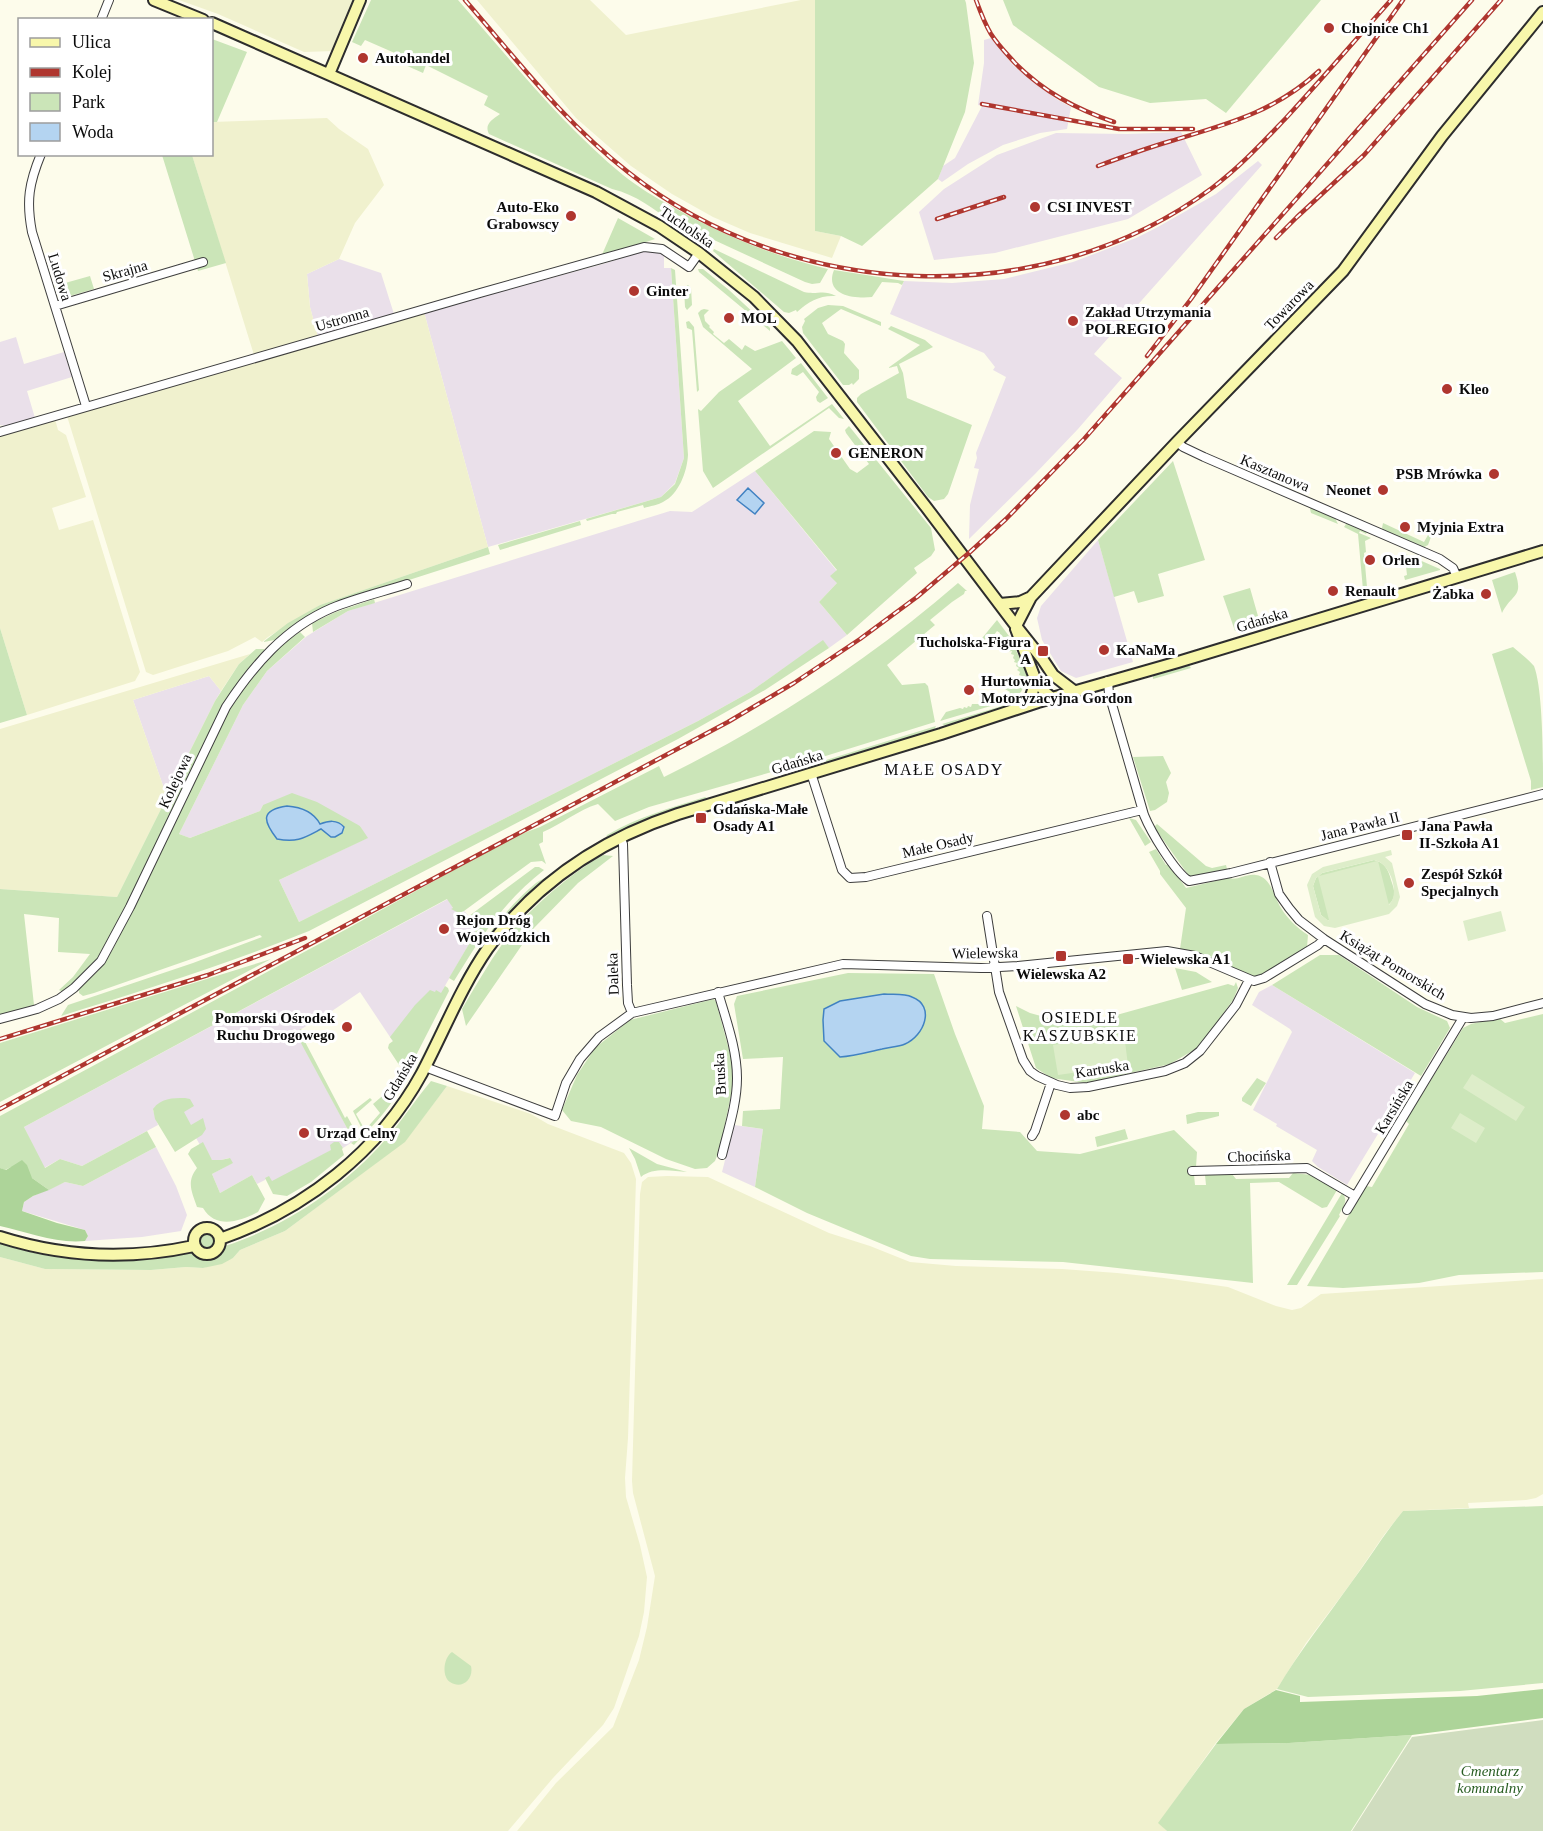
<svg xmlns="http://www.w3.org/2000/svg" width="1543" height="1831" font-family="Georgia,serif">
<rect width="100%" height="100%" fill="#fdfceb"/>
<path fill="#eae0ea" d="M991,38L1013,65L1028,78L1058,100L1071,107L1067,129L1040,133L1003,145L968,164L942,182L938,179L943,166L955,158L982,106L978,105L984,63V40Z
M1181,132L1202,175L1128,219L995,253L934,260L919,212L944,189L997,155L1056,133L1127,134Z
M1258,161L1262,165L1094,354L1122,378L1078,429L1035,474L969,539L970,505L979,469L974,468L977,458L976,453L1006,377L993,370L995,367L984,353L890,314L904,281L952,283L1004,279L1073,262L1136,238L1156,228L1216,194Z
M643,251L664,253V268H671L684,458L675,483L661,497L488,547L424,312L603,264Z
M339,259L381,273L394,314L318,337L310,307L307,274Z
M16,337L24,364L64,352L72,377L27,391L35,418L6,426L0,425V342Z
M755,471L837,571V583L819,602L847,635L829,648L823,641L750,692L698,721L299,922L279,880L367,838L360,826L263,805L260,811L190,838L179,834L243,705L267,671L307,636L348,611L670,511L692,512Z
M1098,540L1133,662L1076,678L1061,671L1042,640L1037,618L1041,606Z
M209,676L221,691L215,701L167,797L133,700Z
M448,899L453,908L462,913L464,911L469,916L468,926L476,932L446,984L408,1064L360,992L329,1013L296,1032L354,1141L343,1148L339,1142L332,1150L272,1182L266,1178L265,1180L257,1184L252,1175L220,1193L212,1174L232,1163L229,1158L221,1160H212L200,1145L174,1099L156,1106L153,1110L158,1125L82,1166L60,1159L44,1168L24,1127Z
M1272,985L1415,1073L1347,1185L1318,1167L1312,1161L1317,1150L1276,1126L1277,1124L1253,1110L1292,1032L1290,1029L1252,1005L1259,992Z
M734,1125L763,1129L755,1187L722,1172Z
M156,1147L176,1186L187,1215L181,1231L142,1237L85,1241L88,1236L85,1230L22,1211L24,1202L33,1196L65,1182L83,1186Z"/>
<path fill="#f0f1ce" d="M179,0H354L334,51L304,52L218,14Z
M477,0H590L626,35L801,0H815V231L841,236L832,258L750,233L713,217L672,194L631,166L576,118Z
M327,118L339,129L368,149L384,185L355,223L339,259L307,274L310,307L318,337L254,355L192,155L212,154V122Z
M424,312L488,547L320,605L268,637L262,642L255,637L228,651L153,675L146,672L67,416Z
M55,419L58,430L66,435L86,497L52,508L59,530L93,520L140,672L135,681L27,715L0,628V436Z
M250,654L239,664L221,691L209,676L133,700L167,797L117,897L0,889V729Z
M447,1086L531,1114L548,1124L624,1153L631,1163L636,1179L628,1438L625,1478L626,1497L640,1545L647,1577L644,1612L639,1636L614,1708L603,1725L553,1778L508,1831H0V1257L45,1269L151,1270L186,1267L203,1268L233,1258L240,1250L285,1231L404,1142Z
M667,1176L708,1177L829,1233L870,1246L910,1262L956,1266L1062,1269L1117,1273L1164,1278L1228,1287L1276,1306L1292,1310L1301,1308L1321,1294L1543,1279V1494L1536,1498L1526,1500L1468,1503L1469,1508L1403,1511L1384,1535L1351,1583L1306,1643L1277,1689L1244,1709L1215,1744L1159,1823L1167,1831H517L556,1783L613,1727L639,1660L647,1627L655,1576L633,1493L632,1481L640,1194L642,1182L648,1177Z"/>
<path fill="#cbe5b8" d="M371,0H458C511,60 561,124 623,175C638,187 656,198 673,207C722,235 773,256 828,269L820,283L812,284L805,282L714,240L702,242C693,236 683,230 674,224C654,209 637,195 612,189L489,134C484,124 492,120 500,114L484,105L488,96L426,65L423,73L394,60L397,54L365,40L361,46L352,42Z
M815,0H965L966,3L974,63L965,112L938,179L862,246L841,236L815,231Z
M1003,0H1321L1226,113L1206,99L1150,103L1099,87L1013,25Z
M212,39L247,52L217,122H212Z
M162,155H192L226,263L198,271Z
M618,218L655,239L601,257Z
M714,249L804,292C818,295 823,289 836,296C820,295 809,301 797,312L796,310L789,313L784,312L713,251Z
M671,268L675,270L688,455C687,472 679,494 663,502C658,505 650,506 644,508L643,505L617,512L616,514H612L587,521L586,519L661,497L675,484L684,458Z
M698,269H703L729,290L770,328V331L699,272Z
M834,270L904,281L902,285L898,283L882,282L872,297C854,299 824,295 834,270Z
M90,276L94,289L63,298L59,296L55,284L58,285Z
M688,285L691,288L692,305L687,310L685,307L684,288Z
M828,305L843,306L881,322V326L841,309L822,323L828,334L843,341L845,344L844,353L859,370V379L853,385L852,383L849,385H843L803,333L802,327L805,321L804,319L818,308Z
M704,309L709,310L704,315L705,321L710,326L709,327L714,332L713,334L724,343L729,339L742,350L745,345L755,351L782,341L796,358L738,401L770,446L832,404L844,419L839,418L829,408L713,488L703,471L698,409L701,411L719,392L752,369L703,327L698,313L701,310Z
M689,321L694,327L699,390L697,392L692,330L687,328L686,322Z
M891,326L925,340L933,347L899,364L903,373L907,398L972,425L948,494L944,499L934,501L928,497L857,402V398L861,394L899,373L897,366L888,368L920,345L888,329Z
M801,363L828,398L820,403L817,401L816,397L819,392L803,372L797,376L791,374L792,369Z
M849,426L931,528L935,550L931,556L914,568L917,573L847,635L819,602L837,583L830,576L837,570L755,471L814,431L831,432L829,439L850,469L857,473L869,464L846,433L845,430Z
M1173,461L1205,560L1158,574L1164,596L1138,603L1134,591L1114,597L1098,540Z
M1311,507L1335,518L1338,524L1311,513L1310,509Z
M580,521L581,525L500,550L498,545Z
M1383,523L1424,542L1428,535L1431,537L1428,545L1424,547L1383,530L1382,528Z
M1346,524H1349L1367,532L1366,534L1360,531L1359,533L1371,538L1365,541L1366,552L1364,553L1367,587H1382L1354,596V593L1363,590L1358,534L1344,527Z
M488,547L490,554L328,606L295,624L275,640L263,642L288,623L320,605Z
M1401,552L1440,569V570L1405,580L1404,576L1407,575L1405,558L1401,555Z
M1515,572C1524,598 1512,593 1502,613L1492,580Z
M958,583L967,591H965L964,594L952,602L930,620L935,625L887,665L902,685L925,683L928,686L935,722L803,763L649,807L615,821L598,804C578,810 562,824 543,832V842L539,844L546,864L542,861L531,862L464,911L459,913L451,909L453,908L447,899L24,1127L45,1168L60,1159L82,1166L147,1131L156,1147L83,1186L65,1182L49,1190L32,1178L11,1167L5,1170L0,1168V1116L332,937L516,836L540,827L659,766L664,777C770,725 869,660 958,583Z
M1250,588L1260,623L1235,631L1223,596Z
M374,599L375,603L348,611L313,632L312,623L336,612Z
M997,620L1009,636L1026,671L1027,679L1021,692L1011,700L940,721L946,712L960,708L963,709L964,707L967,708L968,706L971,707L972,704H979L980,702L983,703L984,701L987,702L988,699L990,701L992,698L995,700L996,697H1003L1005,694L1008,695L1010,692L1005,689L1012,685L1017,686L1022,676L1019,675L1020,672L1017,670L1019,668L1016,666L1017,663L1014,662L1015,660L1013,658L1014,655L1011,654L1012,651L1007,652L999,637L1000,633L997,631L994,635L978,643Z
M0,628L27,715L0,723Z
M300,632L305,637L267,671L243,705L179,834L190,838L260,811L263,805L292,793L317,802L360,826L368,838L279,880L299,922L698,721L750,692L823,640L829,648L765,690L678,739L309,931C228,964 144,990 61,1016L68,1005L193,963L262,937L260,935L94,993L83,996L79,993V989L98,971L113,949C134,905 156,861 177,816C208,751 236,672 300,632Z
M1513,647C1520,653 1528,659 1534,666C1543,689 1543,758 1543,787L1531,790V781L1492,654Z
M256,649H264V651L237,684L215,721L122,914L100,955L85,974L63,992L59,990L73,977L90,954L58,952L59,918L24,914L34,1005L0,1015V889L117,897L215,701L239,664Z
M1188,664L1191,668L1153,679V675Z
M1030,688L1023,700L1017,704L946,726L942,724L1015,702Z
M936,726L934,730L797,772V769Z
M1163,756L1171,773L1166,782L1169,793L1167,802L1155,810L1150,811L1133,757Z
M705,797L707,798L644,820L606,837L607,835C637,817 671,808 705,797Z
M1129,818L1136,820L1151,842L1145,846Z
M1157,824L1206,866L1212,868L1226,865L1227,869L1195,877L1189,876L1154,827Z
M1156,849L1166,865L1169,864L1186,888L1228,878C1238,881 1246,873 1256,875C1271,877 1274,897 1281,908C1287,918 1297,928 1308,935L1307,947L1256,978L1196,952L1180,949L1186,908L1160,874V871L1149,852Z
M603,855L613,856L578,883L533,929L466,1026L462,1009C475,987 488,964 503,943C523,914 572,872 603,855Z
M1374,860C1385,863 1388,869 1391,880C1393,886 1396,893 1393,899C1389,912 1347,918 1333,922L1327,920L1321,915L1313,886L1316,878L1322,873Z
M535,867H539L544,870C503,902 481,937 454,981L449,978L476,932L468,926L469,916Z
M548,876L507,917L463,980L459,982C479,946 504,909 536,883C540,880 544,879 548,876Z
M1320,955H1339L1417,1007L1447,1021L1450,1028L1421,1076L1272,985Z
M271,959L0,1102V1043Z
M1175,968L1196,972L1212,982L1182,990Z
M848,973L934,974L955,1034L984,1106L982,1129L1020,1132L1037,1151L1080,1154L1174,1130L1197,1152L1196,1167H1191V1175H1194L1195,1185H1206L1205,1175L1232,1174L1236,1179L1289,1178L1293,1173L1312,1175L1337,1190L1327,1207L1322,1208L1279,1182L1250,1183L1253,1283L1063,1262L930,1259L911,1256L807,1213L755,1187L763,1129L742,1126L743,1111L780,1109L783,1057L743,1059L734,1004L737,996Z
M1236,982L1238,988L1233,1000L1199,1047L1170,1064L1086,1083L1051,1078L1036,1068L1016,1006L1030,1013L1077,1026L1228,984L1234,986Z
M445,986L448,988L449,991L407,1073L405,1074L388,1048L389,1044L393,1041L390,1037L415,1005L430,990L435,992L436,990L441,993Z
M454,992C453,1007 425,1055 416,1072L415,1071Z
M714,999L716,1002L731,1057L733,1078L731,1095L720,1148L715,1161L707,1168L695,1169L666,1159L601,1127L571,1121L562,1110L577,1075L595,1048L630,1020Z
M1543,1014V1272L1459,1275L1419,1283L1343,1288L1307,1286L1366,1186L1372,1187L1409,1124L1406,1121L1407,1119L1463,1028L1471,1024L1499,1018L1505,1023Z
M301,1029L304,1034L302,1036L345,1118L347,1116L357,1134L363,1131L353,1111L370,1098L372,1100L356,1114L365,1130L380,1113L373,1104L394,1086L398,1085C400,1100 366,1133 354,1145L351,1143L354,1141L295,1032Z
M1257,1078L1266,1083L1251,1106L1242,1101V1098Z
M431,1081L447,1086L405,1142L285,1231L240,1250L233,1258L222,1264L203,1268L186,1267L151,1270L45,1269L0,1257V1243C42,1259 97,1263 141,1260C156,1259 172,1254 187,1253C194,1253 197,1259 204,1260C214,1262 221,1254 225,1246C286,1226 343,1188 385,1140C402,1121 415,1100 431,1081Z
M185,1098L190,1099L194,1106L184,1112L191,1125L203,1118L206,1129L202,1135L175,1152L155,1119L153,1109C161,1098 172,1098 185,1098Z
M1198,1112H1219V1116L1187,1124L1186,1115Z
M1125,1129L1128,1139L1097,1147L1095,1137Z
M203,1142L212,1160H221L230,1158L233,1163L212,1174L220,1193L252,1175L265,1199L258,1212C241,1221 216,1230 203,1208L197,1207C192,1192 186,1182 197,1168L188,1154L191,1149Z
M334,1142H339L343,1148L342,1149L344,1155L311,1182L287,1196L273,1194L265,1178L269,1176L272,1181L331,1150L330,1145Z
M629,1148L657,1164L687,1172C672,1171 653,1167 641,1177L635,1159Z
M1342,1193C1349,1200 1343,1207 1339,1215L1340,1216L1297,1285H1287Z
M198 1241a9 9 0 1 1 18 0a9 9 0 1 1-18 0Z
M1543,1506V1683L1460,1691L1308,1697L1277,1689C1299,1652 1326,1618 1351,1583C1369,1559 1384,1534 1403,1511Z
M452,1652L471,1666C474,1679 462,1690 450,1682C441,1676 444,1657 452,1652Z
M1412,1735L1351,1831H1167L1158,1823L1216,1744L1289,1743Z"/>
<path fill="#add499" d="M22,1160L27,1165L32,1178L49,1190L33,1196L24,1202L22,1211L57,1223L85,1230L88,1236L85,1241C56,1244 28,1232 0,1226V1168L6,1170Z
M1543,1689V1718L1412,1735L1289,1743L1216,1744L1244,1709L1276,1690L1300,1696V1702L1477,1696Z"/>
<path fill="#d0ddbf" d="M1543,1720V1831H1352L1412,1737Z"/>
<path fill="#ddedc9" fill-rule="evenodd" d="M1391,850L1392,855L1385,857L1392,863L1400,897L1397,906L1389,914L1335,928L1324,926L1315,917L1307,885L1312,874L1323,867ZM1374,860L1377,861L1319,876L1322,873ZM1378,861C1391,867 1400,894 1389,905ZM1318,877L1329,920V921L1321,915L1313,886L1316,878Z
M1501,911L1506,931L1468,941L1463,921Z
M1124,1034L1128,1065L1058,1075L1053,1045Z
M1472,1074L1525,1107L1516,1121L1463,1088Z
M1460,1113L1485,1128L1476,1143L1451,1128Z"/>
<path fill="#b4d4f1" stroke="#4182c2" stroke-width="1.5" d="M748,488L764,503L755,514L737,500Z
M287,806C301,807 313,811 320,824C328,821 337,819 344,827L342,833L335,837H331L321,829C304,838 297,843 277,839C263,821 260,810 287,806Z
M884,994C893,995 904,993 912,997C936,1006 924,1036 905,1044C898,1047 890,1047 882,1049C868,1052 855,1056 840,1057L824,1041L823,1020L824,1009L840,1001Z"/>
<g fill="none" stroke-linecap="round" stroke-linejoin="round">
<g stroke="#3e3e3e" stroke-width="10">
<path id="street" d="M101,20L109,0
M41,154C29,183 26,201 32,232L86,406
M55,306L203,262
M0,432L480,293L644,247L662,249L689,267L699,253
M1177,442L1183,447L1204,457L1440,559L1453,568L1457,577
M1108,681L1109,694L1144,815C1151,832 1174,871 1189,881L1231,873L1543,794
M811,773L842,870L850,878L866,877L1142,810
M620,837L623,844L627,985L628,1003L632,1013
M1270,862L1279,894L1289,908L1299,920L1324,939L1425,1004L1452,1015L1471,1018L1493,1016L1543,1003
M987,916L999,992L1023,1060L1030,1071L1037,1076L1057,1085L1070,1088L1088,1087L1165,1071L1185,1063L1200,1051L1236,1005L1249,980
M718,992C726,1020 737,1049 737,1078C737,1104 728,1130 722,1155
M0,1019L37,1009L59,999L74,988L101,961L130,907L226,707C253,666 285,628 332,608C356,598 382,592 407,584
M425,1067L555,1116L566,1083L580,1059L599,1037L632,1013L843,964L981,968L1018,966L1167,951L1195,956L1254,981L1264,978L1318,945L1324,939
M1032,1136L1035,1131L1051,1083
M1192,1171L1307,1168L1355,1196
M1347,1210L1461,1021L1462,1017"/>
</g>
<g stroke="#2d2d2d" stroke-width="14">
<path id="secondary" d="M154,0L203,20
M212,23L596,192L659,226L699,253L754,297L797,341L926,507L1016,626L1043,660L1053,675L1074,691
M329,74L360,0
M1000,604L1020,602L1031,597
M1016,626L1031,597L1177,442L1343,271L1442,136L1543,12
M1016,629L1036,681L1046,693L1052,698
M1028,705L1036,681
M194 1241a13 13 0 1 1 26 0a13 13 0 1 1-26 0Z
M0,1237C63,1257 129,1260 194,1246
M220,1239C304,1210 379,1152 422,1073C444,1031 461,987 488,948C536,883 602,839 678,814L941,734L1038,702L1178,662L1543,551"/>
</g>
<use href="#street" stroke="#fff" stroke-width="8"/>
<use href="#secondary" stroke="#f8f7ab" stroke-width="10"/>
<g stroke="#af362f" stroke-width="4.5">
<path id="rail" d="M465,0C517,60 565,123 628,172C792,302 1042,314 1212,188C1240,167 1262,143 1286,118C1322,79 1356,39 1391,0
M976,0C980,11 985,24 991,34C998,45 1007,54 1015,63C1044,92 1076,109 1114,122
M982,104L1119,129H1193
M1098,166C1122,157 1147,148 1171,141C1227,124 1275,112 1319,71
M937,219L1004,197
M1276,238L1297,217L1364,155L1501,0
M1147,356L1191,299L1403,0
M0,1039L208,975L305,938
M0,1109L728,722L794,683L860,639L917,597L970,552L1006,519L1084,439L1472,0"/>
</g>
<use href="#rail" stroke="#fff" stroke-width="2" stroke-dasharray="7" stroke-linecap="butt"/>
</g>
<g fill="#af362f" stroke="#fff" stroke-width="2">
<circle cx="1329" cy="28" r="6"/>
<circle cx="363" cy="58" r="6"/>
<circle cx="1035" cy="207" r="6"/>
<circle cx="571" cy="216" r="6"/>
<circle cx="634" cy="291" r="6"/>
<circle cx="729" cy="318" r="6"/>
<circle cx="1073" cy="321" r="6"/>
<circle cx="1447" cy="389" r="6"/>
<circle cx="836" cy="453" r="6"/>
<circle cx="1494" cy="474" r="6"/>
<circle cx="1383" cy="490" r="6"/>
<circle cx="1405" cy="527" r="6"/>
<circle cx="1370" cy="560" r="6"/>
<circle cx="1333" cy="591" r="6"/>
<circle cx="1486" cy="594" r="6"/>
<circle cx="1104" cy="650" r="6"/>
<rect x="1037" y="645" width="12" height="12" rx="3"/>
<circle cx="969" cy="690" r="6"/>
<rect x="695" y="812" width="12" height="12" rx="3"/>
<rect x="1401" y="829" width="12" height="12" rx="3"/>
<circle cx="1409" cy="883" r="6"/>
<circle cx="444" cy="929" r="6"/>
<rect x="1055" y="950" width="12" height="12" rx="3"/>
<rect x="1122" y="953" width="12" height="12" rx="3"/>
<circle cx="347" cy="1027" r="6"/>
<circle cx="1065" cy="1115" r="6"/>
<circle cx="304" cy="1133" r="6"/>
</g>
<g text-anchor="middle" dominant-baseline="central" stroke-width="6" stroke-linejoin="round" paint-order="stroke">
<g font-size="15" font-weight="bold" fill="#0b0b0b" stroke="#fff" text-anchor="start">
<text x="1341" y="28">Chojnice Ch1</text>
<text x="375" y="58">Autohandel</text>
<text x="559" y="207" text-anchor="end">Auto-Eko<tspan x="559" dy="17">Grabowscy</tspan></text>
<text x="1047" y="207">CSI INVEST</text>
<text x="646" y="291">Ginter</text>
<text x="1085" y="312">Zakład Utrzymania<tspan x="1085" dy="17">POLREGIO</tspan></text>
<text x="741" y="318">MOL</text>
<text x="1459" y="389">Kleo</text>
<text x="848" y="453">GENERON</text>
<text x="1482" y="474" text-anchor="end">PSB Mrówka</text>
<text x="1371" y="490" text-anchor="end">Neonet</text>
<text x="1417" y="527">Myjnia Extra</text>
<text x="1382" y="560">Orlen</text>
<text x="1345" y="591">Renault</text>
<text x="1474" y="594" text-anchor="end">Żabka</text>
<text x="1031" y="642" text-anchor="end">Tucholska-Figura<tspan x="1031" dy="17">A</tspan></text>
<text x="1116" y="650">KaNaMa</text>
<text x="981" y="681">Hurtownia<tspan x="981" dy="17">Motoryzacyjna Gordon</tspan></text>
<text x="713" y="809">Gdańska-Małe<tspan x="713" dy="17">Osady A1</tspan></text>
<text x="1419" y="826">Jana Pawła<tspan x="1419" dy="17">II-Szkoła A1</tspan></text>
<text x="1421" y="874">Zespół Szkół<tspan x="1421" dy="17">Specjalnych</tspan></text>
<text x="456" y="920">Rejon Dróg<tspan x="456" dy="17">Wojewódzkich</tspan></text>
<text x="1140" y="959">Wielewska A1</text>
<text x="1061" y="974" text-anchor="middle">Wielewska A2</text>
<text x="335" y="1018" text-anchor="end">Pomorski Ośrodek<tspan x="335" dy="17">Ruchu Drogowego</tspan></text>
<text x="1077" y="1115">abc</text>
<text x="316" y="1133">Urząd Celny</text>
</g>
<g font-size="15" fill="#0b0b0b" stroke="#fff">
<text transform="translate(687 227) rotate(34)">Tucholska</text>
<text transform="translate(125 271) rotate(-16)">Skrajna</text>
<text transform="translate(60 277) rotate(73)">Ludowa</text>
<text transform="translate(1289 305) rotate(-46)">Towarowa</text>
<text transform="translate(342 319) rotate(-16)">Ustronna</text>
<text transform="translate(1275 473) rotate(23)">Kasztanowa</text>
<text transform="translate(1262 620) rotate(-17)">Gdańska</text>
<text transform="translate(797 762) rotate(-17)">Gdańska</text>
<text transform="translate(175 781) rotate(-65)">Kolejowa</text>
<text transform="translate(1360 826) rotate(-14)">Jana Pawła II</text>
<text transform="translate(938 845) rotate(-13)">Małe Osady</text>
<text transform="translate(985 953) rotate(-1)">Wielewska</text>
<text transform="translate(1393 965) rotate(31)">Książąt Pomorskich</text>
<text transform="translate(613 974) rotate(-92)">Daleka</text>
<text transform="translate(1102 1069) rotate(-9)">Kartuska</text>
<text transform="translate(720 1074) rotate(-93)">Bruska</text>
<text transform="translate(400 1077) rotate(-59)">Gdańska</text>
<text transform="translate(1394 1107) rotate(-59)">Karsińska</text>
<text transform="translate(1259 1156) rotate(-2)">Chocińska</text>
</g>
<g font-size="15" font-style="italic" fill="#285d22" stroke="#fff">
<text x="1490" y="1771">Cmentarz<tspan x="1490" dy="17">komunalny</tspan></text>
</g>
<g font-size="16" letter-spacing="1.5" fill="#0b0b0b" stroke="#fff">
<text x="944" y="769">MAŁE OSADY</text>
<text x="1080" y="1017">OSIEDLE<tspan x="1080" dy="18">KASZUBSKIE</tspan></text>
</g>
</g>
<rect x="18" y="18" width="195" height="138" fill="#ffffff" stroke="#9d9d9d" stroke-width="1.5"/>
<rect x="30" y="38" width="30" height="9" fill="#f8f7ab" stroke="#9d9d9d" stroke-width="1.5"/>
<text x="72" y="48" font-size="18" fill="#0b0b0b">Ulica</text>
<rect x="30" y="68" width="30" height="9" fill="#af362f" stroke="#9d9d9d" stroke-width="1.5"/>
<text x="72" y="78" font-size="18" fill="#0b0b0b">Kolej</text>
<rect x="30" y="93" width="30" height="18" fill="#cbe5b8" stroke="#9d9d9d" stroke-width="1.5"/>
<text x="72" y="108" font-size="18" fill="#0b0b0b">Park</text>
<rect x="30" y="123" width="30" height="18" fill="#b4d4f1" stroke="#9d9d9d" stroke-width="1.5"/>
<text x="72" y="138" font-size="18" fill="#0b0b0b">Woda</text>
</svg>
